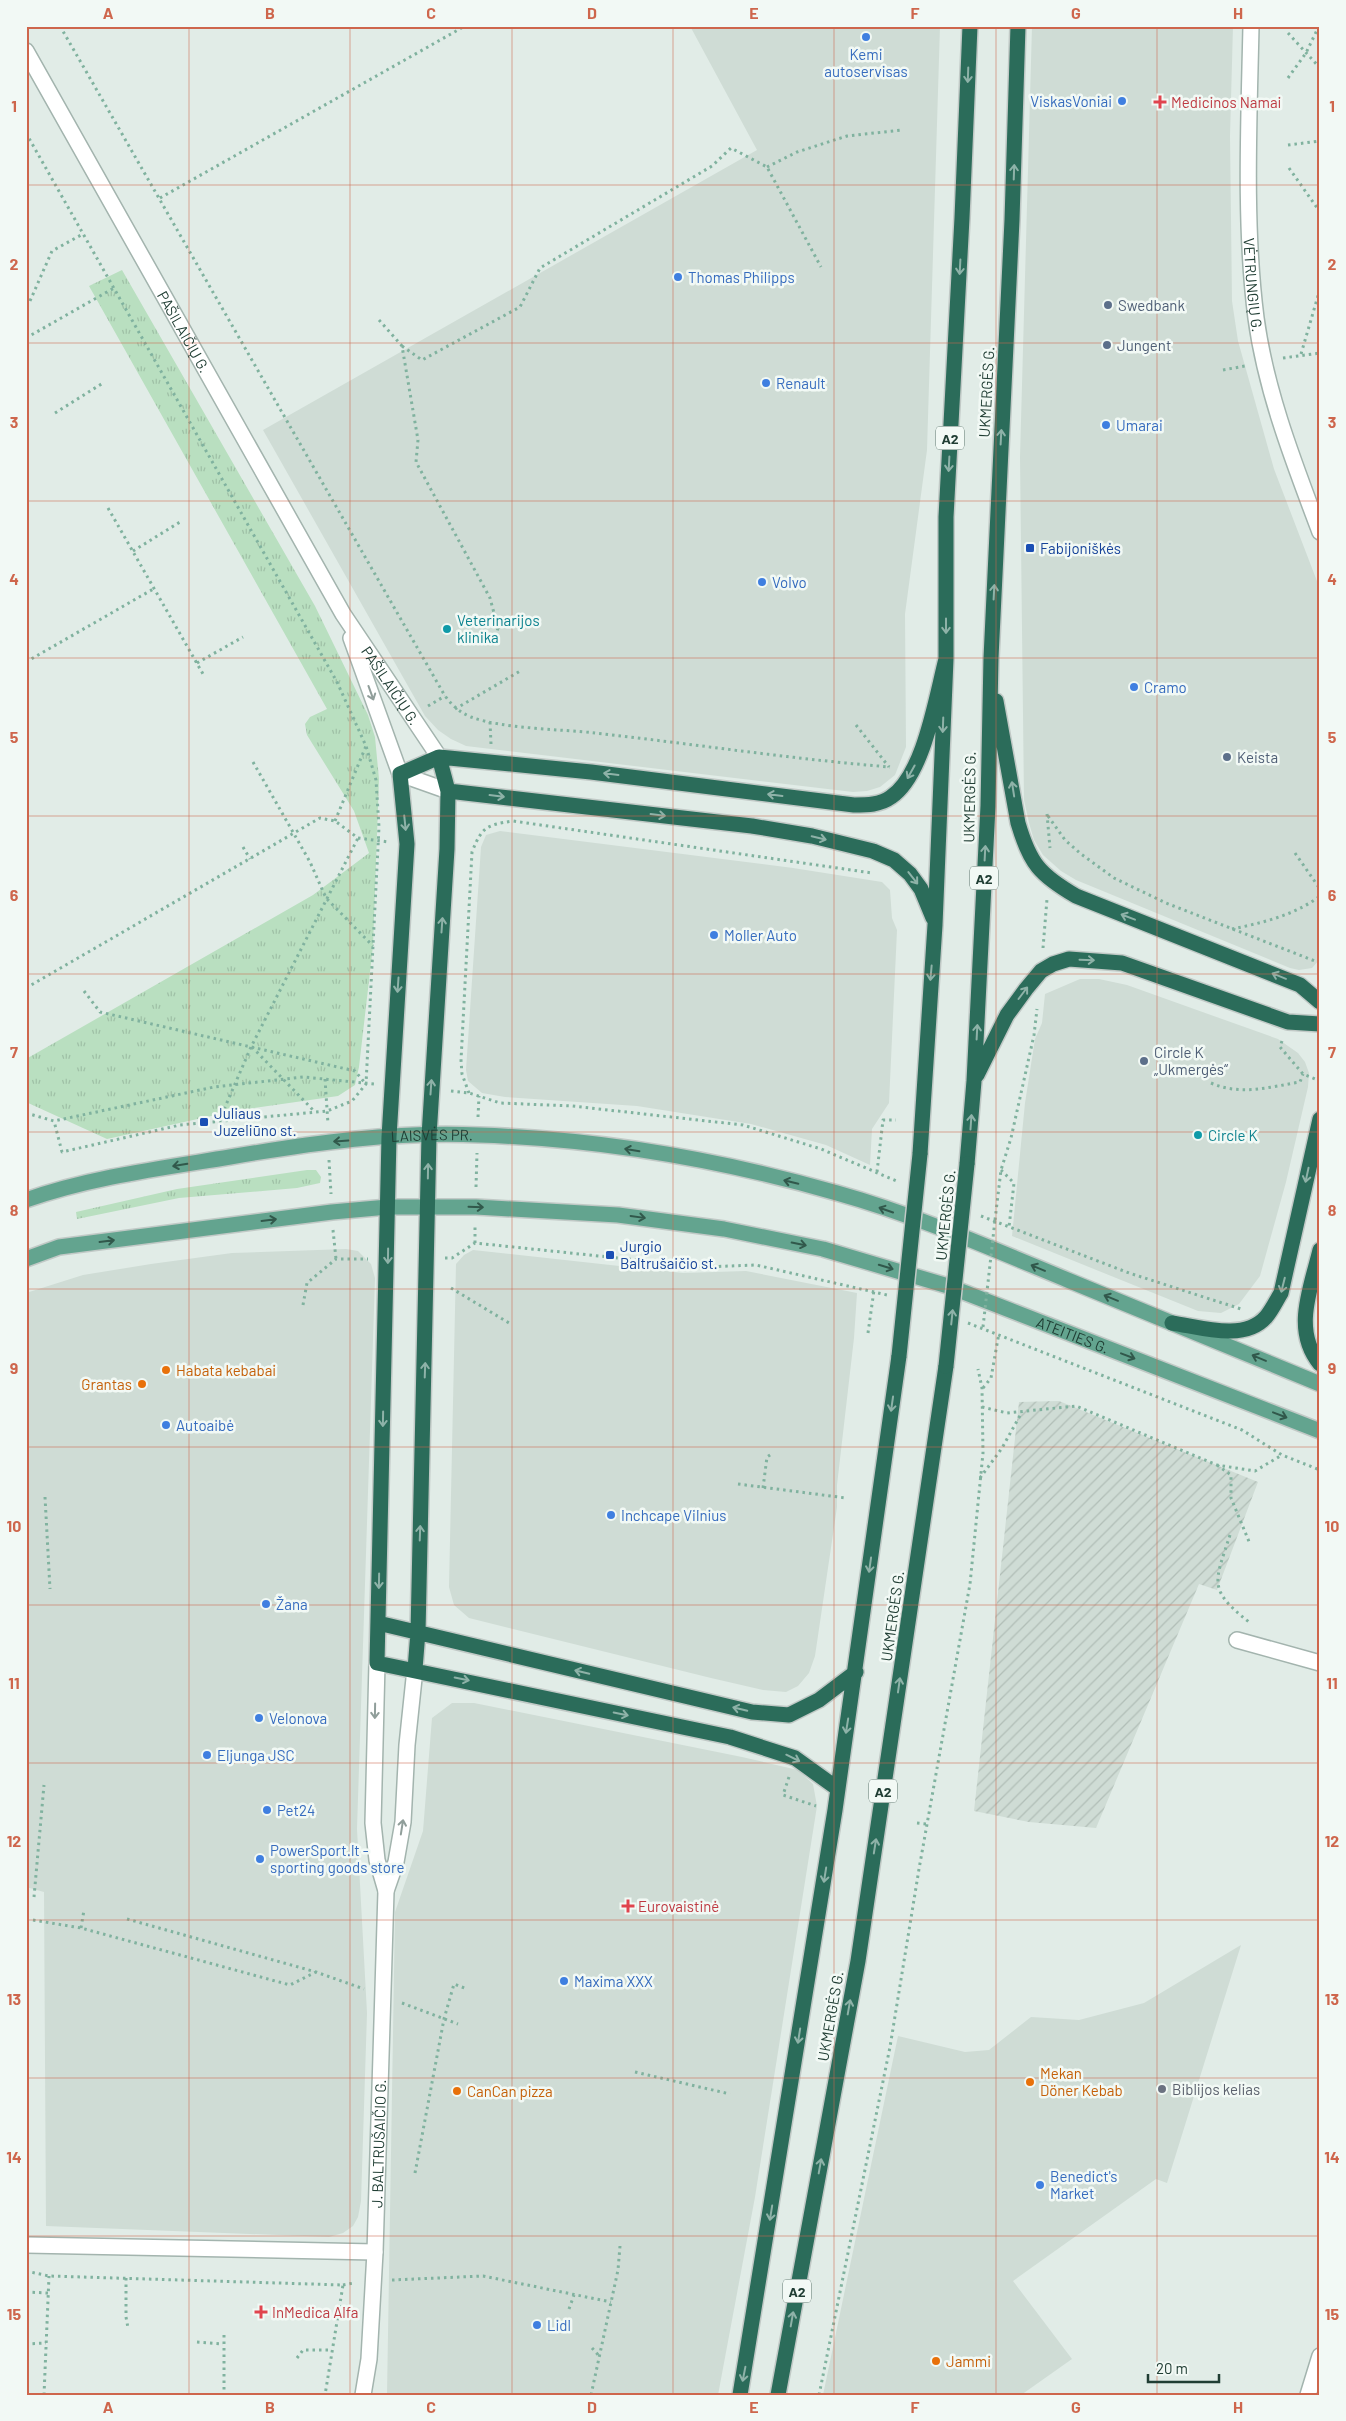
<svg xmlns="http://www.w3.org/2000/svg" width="1346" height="2421" font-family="Barlow,sans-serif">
<defs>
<pattern id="industrial-furrows" width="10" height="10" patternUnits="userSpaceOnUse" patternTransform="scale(1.25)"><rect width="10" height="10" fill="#cfdcd5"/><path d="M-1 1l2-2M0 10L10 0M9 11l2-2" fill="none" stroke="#b1beb7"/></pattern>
<pattern id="grass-tufts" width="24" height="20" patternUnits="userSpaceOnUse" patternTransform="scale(1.25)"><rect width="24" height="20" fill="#b9dfc0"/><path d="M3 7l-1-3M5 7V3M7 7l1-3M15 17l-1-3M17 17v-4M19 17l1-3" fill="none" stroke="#9fc0a6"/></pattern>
</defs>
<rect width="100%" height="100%" fill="#e1ece7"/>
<path fill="#cfdcd5" d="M690,26H940L927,450L905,614L906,747L895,775L880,787L867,791L853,792L466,746L451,739L438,730L425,716L263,430L757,150Z
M1032,26H1233L1230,136L1232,301L1238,341L1274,469L1320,589V959L1312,968L1299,970L1290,968L1076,880L1061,871L1043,855L1034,840L1029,823L1024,800L1020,457Z
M500,831L793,868L882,882L890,890L892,918L897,930L889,1103L872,1129L870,1165L826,1145L751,1124L637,1106L505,1097L482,1093L468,1081L466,1070L481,847L486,835Z
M1080,979H1099L1127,985L1278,1039L1298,1053L1305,1062L1309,1073L1308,1087L1286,1182L1260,1276L1239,1304L1221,1313L1198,1311L1012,1236L1025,1103L1035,1039L1042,1023L1045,994Z
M346,1249L358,1251L371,1264L375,1278L357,1829L367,2013L361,2201L358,2217L353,2226L343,2233L329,2237L46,2226L44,1892L26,1887V1293L83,1275L151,1264L232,1253Z
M473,1250L683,1273L746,1271L857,1293L854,1338L837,1485V1507L815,1656L809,1673L798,1686L786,1692L763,1690L711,1678L469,1618L454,1605L449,1587L456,1264L464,1255Z
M452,1703H474L742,1757L798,1770L813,1784L817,1806L755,2197L718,2395H387L395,1912L423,1831L432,1718Z
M1241,1945L1167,2183L1156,2179L1013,2281L1072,2359L1021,2395H823L898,2036L965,2052L989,2050L1031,2017L1079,2020L1144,2003Z"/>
<path fill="url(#industrial-furrows)" d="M1059,1401L1258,1482L1217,1590L1199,1584L1096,1828L1029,1822L974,1811L1019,1402Z"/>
<path fill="url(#grass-tufts)" d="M122,270L315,606L368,715L375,737L379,779L373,946L359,1067L355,1085L338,1096L234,1111L107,1139L26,1102V1059L313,895L369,853L354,811L307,735L305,724L310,717L327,709L89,286Z
M307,1170H316L321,1177L320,1183L297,1188L179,1198L77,1219L76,1212L177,1189Z"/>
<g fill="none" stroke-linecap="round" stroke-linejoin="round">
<g stroke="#a3b4ae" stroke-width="18">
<g id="minor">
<path id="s1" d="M1251,26C1249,121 1244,224 1256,318C1266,392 1294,463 1320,532"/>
<path id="s2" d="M26,51L343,614L439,757"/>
<path d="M351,638L400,774L448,791"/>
<path d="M1237,1640L1320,1663"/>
<path d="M377,1663L373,1823L377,1860L386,1891"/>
<path d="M26,2245L375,2252"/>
<path id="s3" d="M363,2395L369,2359L375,2252L386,1891L396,1862L403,1822L407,1745L415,1669"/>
<path d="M1308,2395L1320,2356"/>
</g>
</g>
<g stroke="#c1c9c6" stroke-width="18">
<g id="major">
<path id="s4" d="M26,1200C91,1177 163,1168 230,1157C312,1143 396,1131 479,1135C599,1139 722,1160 837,1193C916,1215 995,1250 1070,1281C1153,1316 1237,1349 1320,1384"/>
<path id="s5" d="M26,1259L59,1247L332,1212L388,1207H476L618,1215L724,1229L823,1249L948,1286L1320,1431"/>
</g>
</g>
<g stroke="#c1c9c6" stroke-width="18">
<path id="highway" d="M996,701L1018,823C1030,864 1040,875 1076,896L1300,985L1320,1002
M448,791L752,826L812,836L873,851L894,860L910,874L921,889L933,918
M977,1075L1007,1015L1026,989L1041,971L1053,964L1069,959L1122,963L1288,1022L1320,1024
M920,1154L935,925L946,659V517L962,218L970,26
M967,1164L974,1081L988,806L991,658L1012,220L1018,26
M1320,1250C1311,1288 1292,1330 1320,1364
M1172,1323C1200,1327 1244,1342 1266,1317C1272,1310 1276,1301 1281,1293L1320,1119
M378,1623L752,1712L789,1715L819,1700L856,1672
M415,1669L418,1632L429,1136L447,849L448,791L439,757
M838,1789L795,1758L730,1737L377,1663L389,1137L407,844L400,774L439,757L591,772L854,805C867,805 880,805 891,797C924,775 936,697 946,659
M740,2395L835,1810L899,1356
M778,2395L858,1961L946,1366"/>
</g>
<path stroke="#80b29f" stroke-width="3" stroke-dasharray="2.5 4" stroke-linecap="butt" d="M60,26L445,696C453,706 459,712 471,717C503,729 560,729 595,733C694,744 791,759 890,767
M1288,33L1320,68
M1288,78L1306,53L1319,26
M26,133L337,682L366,746L376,780L379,827L366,1084L352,1101L327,1111L180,1125L62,1152L54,1121
M1288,145L1320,141
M767,167L797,152L847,136L902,130
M1289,168L1320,212
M160,198L465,26
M30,301L52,251L83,234
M379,320L402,346L418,440L416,462L490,598L498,628L495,639
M26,338L114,288
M402,346L422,360L520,307L540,268L712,166L731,148L767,167L821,267
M1301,354L1320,289
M1283,358L1320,353
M1223,370L1245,366
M55,413L103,383
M108,508L203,674
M133,551L180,522
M26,662L155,588
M197,663L243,637
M428,706L445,696
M455,709L522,670
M490,722L491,744
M856,725L889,767
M253,762L310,862L326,898L373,946
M1047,814L1050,848
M1048,816L1065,840L1081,854L1114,878L1166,903L1320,963
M335,821L366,746
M243,847L250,859
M1295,853L1320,889
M1232,929C1262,923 1295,915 1320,896
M1043,948L1047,899
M26,988L320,818L335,821L358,838L389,842
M84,991L100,1012L355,1071L365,1083
M1282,1041L1280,1047L1303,1074L1320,1081
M252,1047L314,1111
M325,1079L328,1124
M1211,1083C1241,1096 1269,1087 1300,1082L1303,1074
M451,1091L469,1093L500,1103L572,1106L743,1125L821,1149L899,1182
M469,1093L462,1074L461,1060L472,852C482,827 486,825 513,821L872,873
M26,1113L54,1121L214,1087L303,1077L375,1084
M478,1117L479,1096
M219,1121L251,1047L358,838
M329,1160L331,1194
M1001,1170L1014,1183L1009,1227
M877,1172L883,1120H896
M476,1187L477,1153
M981,1216L1129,1273L1241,1309
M995,1220L1001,1170L1011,1138L1034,1035L1037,1009
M333,1230L336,1259
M475,1243V1226
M445,1258H452L475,1243L704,1267L756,1265L887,1295
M451,1288L509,1323
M303,1305L307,1283L336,1259H368
M968,1323L1242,1430L1282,1455L1320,1470
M868,1333L874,1290
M983,1388L991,1378L999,1333
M982,1407L1007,1413L1076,1406L1217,1465L1255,1471L1282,1455
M1217,1465L1231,1475V1498L1250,1544
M980,1478L1002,1448L1022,1412
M738,1484L846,1498
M763,1488L767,1457L773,1453
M45,1497L50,1589
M1230,1535C1215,1582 1207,1589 1249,1622
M789,1777L783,1795L816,1806
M917,1823L927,1824
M34,1897L44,1785
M127,1919L316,1972L364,1989
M33,1920L81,1928L290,1985L316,1972
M81,1928L84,1910
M402,2003L458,2024
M635,2072L730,2094
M415,2173L444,2019L454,1984L467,1989
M26,2271L49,2276L343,2285L325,2395
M126,2278V2317L128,2328
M392,2280L483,2276L611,2302
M343,2285L354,2283
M26,2292L48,2293
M569,2309L574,2295
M224,2335V2395
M197,2342L223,2344
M26,2344L46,2343
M592,2348L600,2357
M297,2358L303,2350H332
M44,2395L49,2276
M591,2395L618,2270L620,2246
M819,2395L890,2047L919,1869L970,1584L983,1453L982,1388L978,1369"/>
<use href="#minor" stroke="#fff" stroke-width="15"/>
<use href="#major" stroke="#63a48f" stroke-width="15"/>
<use href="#highway" stroke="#2b6c5a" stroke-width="15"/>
<g stroke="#c1c9c6" stroke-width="18" stroke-linecap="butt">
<path id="highway-bridge" d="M899,1356L920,1154
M946,1366L967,1164"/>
</g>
<path stroke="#80b29f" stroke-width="3" stroke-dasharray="2.5 4" stroke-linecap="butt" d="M983,1327L995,1220"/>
<use href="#highway-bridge" stroke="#2b6c5a" stroke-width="15"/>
</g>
<defs><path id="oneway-shaft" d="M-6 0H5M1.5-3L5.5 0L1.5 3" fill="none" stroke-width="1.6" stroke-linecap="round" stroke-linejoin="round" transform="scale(1.25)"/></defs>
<g stroke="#8eb2a8">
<use href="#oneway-shaft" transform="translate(968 75) rotate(92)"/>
<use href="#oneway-shaft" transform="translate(1014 172) rotate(-88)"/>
<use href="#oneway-shaft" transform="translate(960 267) rotate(93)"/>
<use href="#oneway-shaft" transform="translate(1001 437) rotate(-87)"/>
<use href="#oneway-shaft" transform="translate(949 464) rotate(93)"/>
<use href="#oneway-shaft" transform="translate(994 592) rotate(-87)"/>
<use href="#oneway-shaft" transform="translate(946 626) rotate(90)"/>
<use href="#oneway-shaft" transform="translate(943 725) rotate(92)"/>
<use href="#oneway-shaft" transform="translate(911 772) rotate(119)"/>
<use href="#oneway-shaft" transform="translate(611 774) rotate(-173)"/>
<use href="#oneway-shaft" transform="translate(1013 789) rotate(-99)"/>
<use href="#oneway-shaft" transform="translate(775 795) rotate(-173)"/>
<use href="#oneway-shaft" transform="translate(497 796) rotate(7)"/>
<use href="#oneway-shaft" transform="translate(658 815) rotate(7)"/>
<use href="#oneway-shaft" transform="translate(405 823) rotate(84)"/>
<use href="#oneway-shaft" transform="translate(819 838) rotate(13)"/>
<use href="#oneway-shaft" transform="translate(985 853) rotate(-87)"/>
<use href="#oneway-shaft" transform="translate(913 878) rotate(52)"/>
<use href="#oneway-shaft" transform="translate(1128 917) rotate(-159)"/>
<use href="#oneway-shaft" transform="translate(442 925) rotate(-86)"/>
<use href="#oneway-shaft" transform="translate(1087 960) rotate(2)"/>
<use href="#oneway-shaft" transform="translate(931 973) rotate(95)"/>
<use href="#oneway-shaft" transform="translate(1279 976) rotate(-158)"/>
<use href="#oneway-shaft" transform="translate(398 985) rotate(94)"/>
<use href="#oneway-shaft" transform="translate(1023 993) rotate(-53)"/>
<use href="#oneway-shaft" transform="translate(977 1032) rotate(-87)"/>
<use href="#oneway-shaft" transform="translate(431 1087) rotate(-86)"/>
<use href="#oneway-shaft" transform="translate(971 1122) rotate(-86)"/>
<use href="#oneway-shaft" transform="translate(428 1171) rotate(-89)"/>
<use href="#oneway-shaft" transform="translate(1307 1175) rotate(102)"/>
<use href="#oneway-shaft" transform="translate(388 1256) rotate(91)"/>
<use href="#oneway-shaft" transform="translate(1283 1285) rotate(104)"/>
<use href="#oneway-shaft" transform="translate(952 1317) rotate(-84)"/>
<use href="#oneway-shaft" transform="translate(425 1370) rotate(-88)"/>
<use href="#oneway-shaft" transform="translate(892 1404) rotate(98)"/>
<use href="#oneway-shaft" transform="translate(383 1419) rotate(91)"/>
<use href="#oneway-shaft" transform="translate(420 1533) rotate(-88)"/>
<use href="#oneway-shaft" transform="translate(870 1565) rotate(98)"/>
<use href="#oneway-shaft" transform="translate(379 1581) rotate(91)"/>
<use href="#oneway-shaft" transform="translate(582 1672) rotate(-167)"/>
<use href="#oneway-shaft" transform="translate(462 1679) rotate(12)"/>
<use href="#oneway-shaft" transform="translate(899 1685) rotate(-82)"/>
<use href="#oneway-shaft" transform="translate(740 1709) rotate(-166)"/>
<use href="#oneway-shaft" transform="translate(621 1714) rotate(12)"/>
<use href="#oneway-shaft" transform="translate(847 1726) rotate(99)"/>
<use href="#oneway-shaft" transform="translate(793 1758) rotate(26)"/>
<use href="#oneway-shaft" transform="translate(875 1846) rotate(-81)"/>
<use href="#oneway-shaft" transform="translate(825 1875) rotate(99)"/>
<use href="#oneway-shaft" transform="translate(849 2007) rotate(-80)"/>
<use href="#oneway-shaft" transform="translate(799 2036) rotate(99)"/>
<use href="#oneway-shaft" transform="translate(820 2166) rotate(-80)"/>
<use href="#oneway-shaft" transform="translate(771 2213) rotate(99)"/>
<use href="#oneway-shaft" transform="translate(792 2319) rotate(-80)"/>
<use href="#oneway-shaft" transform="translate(744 2374) rotate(101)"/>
</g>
<g stroke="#909e9a">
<use href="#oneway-shaft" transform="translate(371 693) rotate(70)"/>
<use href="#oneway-shaft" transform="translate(375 1711) rotate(91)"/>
<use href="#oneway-shaft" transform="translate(402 1827) rotate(-81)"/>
</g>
<g stroke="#31584b">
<use href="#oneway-shaft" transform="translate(341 1141) rotate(176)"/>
<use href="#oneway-shaft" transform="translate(632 1150) rotate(-171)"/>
<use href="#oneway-shaft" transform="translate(180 1165) rotate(171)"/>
<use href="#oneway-shaft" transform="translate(791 1182) rotate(-167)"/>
<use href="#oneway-shaft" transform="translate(476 1207) rotate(2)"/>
<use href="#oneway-shaft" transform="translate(886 1210) rotate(-161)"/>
<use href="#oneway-shaft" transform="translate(638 1217) rotate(8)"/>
<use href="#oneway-shaft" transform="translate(269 1220) rotate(-7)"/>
<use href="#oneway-shaft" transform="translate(107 1241) rotate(-7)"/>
<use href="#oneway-shaft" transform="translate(799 1244) rotate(11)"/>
<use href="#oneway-shaft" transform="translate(886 1267) rotate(17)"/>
<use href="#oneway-shaft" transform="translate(1038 1268) rotate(-157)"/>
<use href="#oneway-shaft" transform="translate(1111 1298) rotate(-158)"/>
<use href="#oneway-shaft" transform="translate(1128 1356) rotate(21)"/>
<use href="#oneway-shaft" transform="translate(1259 1358) rotate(-157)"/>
<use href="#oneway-shaft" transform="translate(1280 1415) rotate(21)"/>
</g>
<path fill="none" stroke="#ce664c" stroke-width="1" stroke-opacity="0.55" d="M189,26V2395M350,26V2395M512,26V2395M673,26V2395M834,26V2395M996,26V2395M1157,26V2395M26,185H1320M26,343H1320M26,501H1320M26,658H1320M26,816H1320M26,974H1320M26,1132H1320M26,1289H1320M26,1447H1320M26,1605H1320M26,1763H1320M26,1920H1320M26,2078H1320M26,2236H1320"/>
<g fill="#3f7fe0" stroke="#f2f9f5" stroke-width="2">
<circle cx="866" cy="37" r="5"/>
<circle cx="1122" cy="101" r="5"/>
<circle cx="678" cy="277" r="5"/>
<circle cx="766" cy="383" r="5"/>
<circle cx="1106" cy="425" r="5"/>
<circle cx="762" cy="582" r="5"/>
<circle cx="1134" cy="687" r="5"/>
<circle cx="714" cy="935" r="5"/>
<circle cx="166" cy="1425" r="5"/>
<circle cx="611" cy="1515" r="5"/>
<circle cx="266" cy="1604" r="5"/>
<circle cx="259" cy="1718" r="5"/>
<circle cx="207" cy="1755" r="5"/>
<circle cx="267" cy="1810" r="5"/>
<circle cx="260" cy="1859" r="5"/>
<circle cx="564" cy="1981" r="5"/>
<circle cx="1040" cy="2185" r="5"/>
<circle cx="537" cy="2325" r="5"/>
</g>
<g fill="#e0444e" stroke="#f2f9f5" stroke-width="2">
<path d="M1157.5 94.5h5v5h5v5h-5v5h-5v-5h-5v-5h5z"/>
<path d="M625.5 1898.5h5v5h5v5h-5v5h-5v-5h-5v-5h5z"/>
<path d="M258.5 2304.5h5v5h5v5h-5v5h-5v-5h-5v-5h5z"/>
</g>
<g fill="#5c6f8a" stroke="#f2f9f5" stroke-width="2">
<circle cx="1108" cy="305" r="5"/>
<circle cx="1107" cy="345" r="5"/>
<circle cx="1227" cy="757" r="5"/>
<circle cx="1144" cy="1061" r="5"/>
</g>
<g fill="#1a4fb4" stroke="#f2f9f5" stroke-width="2">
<rect x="1025" y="543" width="10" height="10" rx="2.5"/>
<rect x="199" y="1117" width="10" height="10" rx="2.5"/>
<rect x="605" y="1250" width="10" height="10" rx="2.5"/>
</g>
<g fill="#0f9aa8" stroke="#f2f9f5" stroke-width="2">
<circle cx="447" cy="629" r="5"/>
<circle cx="1198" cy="1135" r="5"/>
</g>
<g fill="#e8710a" stroke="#f2f9f5" stroke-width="2">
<circle cx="166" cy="1370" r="5"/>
<circle cx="142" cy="1384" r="5"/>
<circle cx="1030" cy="2082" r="5"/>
<circle cx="457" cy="2091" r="5"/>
<circle cx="936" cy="2361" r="5"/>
</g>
<circle fill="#6b7280" stroke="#f2f9f5" stroke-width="2" cx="1162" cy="2089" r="5"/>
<g text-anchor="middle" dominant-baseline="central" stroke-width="5" stroke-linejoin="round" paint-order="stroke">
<g fill="#f2f9f5" stroke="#5f766e" stroke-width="1">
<rect x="936" y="426.5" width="28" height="23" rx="4"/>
<rect x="970" y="866.5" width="28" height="23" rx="4"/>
<rect x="869" y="1779.5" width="28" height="23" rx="4"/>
<rect x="783" y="2279.5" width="28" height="23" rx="4"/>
</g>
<g font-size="14" font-weight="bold" fill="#203e34">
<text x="950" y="438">A2</text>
<text x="984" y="878">A2</text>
<text x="883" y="1791">A2</text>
<text x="797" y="2291">A2</text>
</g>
<g font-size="15" fill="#366cbe" stroke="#f2f9f5" text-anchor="start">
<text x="866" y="54" text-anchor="middle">Kemi<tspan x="866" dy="17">autoservisas</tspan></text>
<text x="1112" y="101" text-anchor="end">ViskasVoniai</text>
<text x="688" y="277">Thomas Philipps</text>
<text x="776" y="383">Renault</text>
<text x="1116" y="425">Umarai</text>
<text x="772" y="582">Volvo</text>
<text x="1144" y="687">Cramo</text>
<text x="724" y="935">Moller Auto</text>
<text x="176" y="1425">Autoaibė</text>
<text x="621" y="1515">Inchcape Vilnius</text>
<text x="276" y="1604">Žana</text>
<text x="269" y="1718">Velonova</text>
<text x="217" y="1755">Eljunga JSC</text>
<text x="277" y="1810">Pet24</text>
<text x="270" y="1850">PowerSport.lt -<tspan x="270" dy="17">sporting goods store</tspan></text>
<text x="574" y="1981">Maxima XXX</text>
<text x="1050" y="2176">Benedict's<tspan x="1050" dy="17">Market</tspan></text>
<text x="547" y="2325">Lidl</text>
</g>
<g font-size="15" fill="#be3a42" stroke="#f2f9f5" text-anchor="start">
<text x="1171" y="102">Medicinos Namai</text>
<text x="638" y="1906">Eurovaistinė</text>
<text x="272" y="2312">InMedica Alfa</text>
</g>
<g font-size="15" fill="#203e34" stroke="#f2f9f5">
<text stroke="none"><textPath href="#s1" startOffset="259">VĖTRUNGIŲ G.</textPath></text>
<text stroke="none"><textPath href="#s2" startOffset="322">PAŠILAIČIŲ G.</textPath></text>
<text transform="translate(986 392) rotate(-87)">UKMERGĖS G.</text>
<text stroke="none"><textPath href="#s2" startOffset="732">PAŠILAIČIŲ G.</textPath></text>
<text transform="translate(969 797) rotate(-89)">UKMERGĖS G.</text>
<text stroke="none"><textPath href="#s4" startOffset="412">LAISVĖS PR.</textPath></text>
<text transform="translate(945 1215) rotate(-84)">UKMERGĖS G.</text>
<text stroke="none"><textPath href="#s5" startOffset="1069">ATEITIES G.</textPath></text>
<text transform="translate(892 1616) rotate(-82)">UKMERGĖS G.</text>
<text transform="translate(830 2016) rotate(-80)">UKMERGĖS G.</text>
<text stroke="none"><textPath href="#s3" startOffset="252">J. BALTRUŠAIČIO G.</textPath></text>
</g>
<g font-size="15" fill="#4e5e75" stroke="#f2f9f5" text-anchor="start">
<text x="1118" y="305">Swedbank</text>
<text x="1117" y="345">Jungent</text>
<text x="1237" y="757">Keista</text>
<text x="1154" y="1052">Circle K<tspan x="1154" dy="17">„Ukmergės“</tspan></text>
</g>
<g font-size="15" fill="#164399" stroke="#f2f9f5" text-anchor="start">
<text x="1040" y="548">Fabijoniškės</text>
<text x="214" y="1113">Juliaus<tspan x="214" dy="17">Juzeliūno st.</tspan></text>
<text x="620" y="1246">Jurgio<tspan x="620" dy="17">Baltrušaičio st.</tspan></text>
</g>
<g font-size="15" fill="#0d838f" stroke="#f2f9f5" text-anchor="start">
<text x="457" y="620">Veterinarijos<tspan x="457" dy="17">klinika</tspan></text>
<text x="1208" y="1135">Circle K</text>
</g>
<g font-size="15" fill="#c56008" stroke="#f2f9f5" text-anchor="start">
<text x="176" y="1370">Habata kebabai</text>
<text x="132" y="1384" text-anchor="end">Grantas</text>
<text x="1040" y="2073">Mekan<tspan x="1040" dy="17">Döner Kebab</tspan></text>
<text x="467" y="2091">CanCan pizza</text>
<text x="946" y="2361">Jammi</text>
</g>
<g font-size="15" fill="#5b616d" stroke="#f2f9f5" text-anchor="start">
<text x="1172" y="2089">Biblijos kelias</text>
</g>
</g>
<rect width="1346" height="2421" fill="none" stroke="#f2f9f5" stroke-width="55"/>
<path d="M1148 2374v8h71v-8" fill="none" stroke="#203e34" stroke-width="2.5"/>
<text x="1156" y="2374" font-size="15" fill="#203e34" stroke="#f2f9f5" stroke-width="4" paint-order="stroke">20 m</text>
<rect x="28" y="28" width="1290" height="2366" fill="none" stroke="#ce664c" stroke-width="2"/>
<g font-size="16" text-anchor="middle" font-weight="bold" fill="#ce664c">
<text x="108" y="19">A</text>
<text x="270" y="19">B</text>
<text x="431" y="19">C</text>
<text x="592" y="19">D</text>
<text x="754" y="19">E</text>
<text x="915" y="19">F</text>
<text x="1076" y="19">G</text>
<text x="1238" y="19">H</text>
<text x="14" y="112">1</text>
<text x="1332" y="112">1</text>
<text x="14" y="270">2</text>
<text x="1332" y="270">2</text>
<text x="14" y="428">3</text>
<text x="1332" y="428">3</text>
<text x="14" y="585">4</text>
<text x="1332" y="585">4</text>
<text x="14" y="743">5</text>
<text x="1332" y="743">5</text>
<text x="14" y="901">6</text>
<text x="1332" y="901">6</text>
<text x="14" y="1058">7</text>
<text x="1332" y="1058">7</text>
<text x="14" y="1216">8</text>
<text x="1332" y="1216">8</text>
<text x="14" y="1374">9</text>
<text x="1332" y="1374">9</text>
<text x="14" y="1532">10</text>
<text x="1332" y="1532">10</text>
<text x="14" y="1689">11</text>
<text x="1332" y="1689">11</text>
<text x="14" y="1847">12</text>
<text x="1332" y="1847">12</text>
<text x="14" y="2005">13</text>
<text x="1332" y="2005">13</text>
<text x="14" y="2163">14</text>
<text x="1332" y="2163">14</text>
<text x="14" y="2320">15</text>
<text x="1332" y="2320">15</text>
<text x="108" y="2413">A</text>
<text x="270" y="2413">B</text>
<text x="431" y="2413">C</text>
<text x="592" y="2413">D</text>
<text x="754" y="2413">E</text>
<text x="915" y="2413">F</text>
<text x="1076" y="2413">G</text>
<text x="1238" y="2413">H</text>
</g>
</svg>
